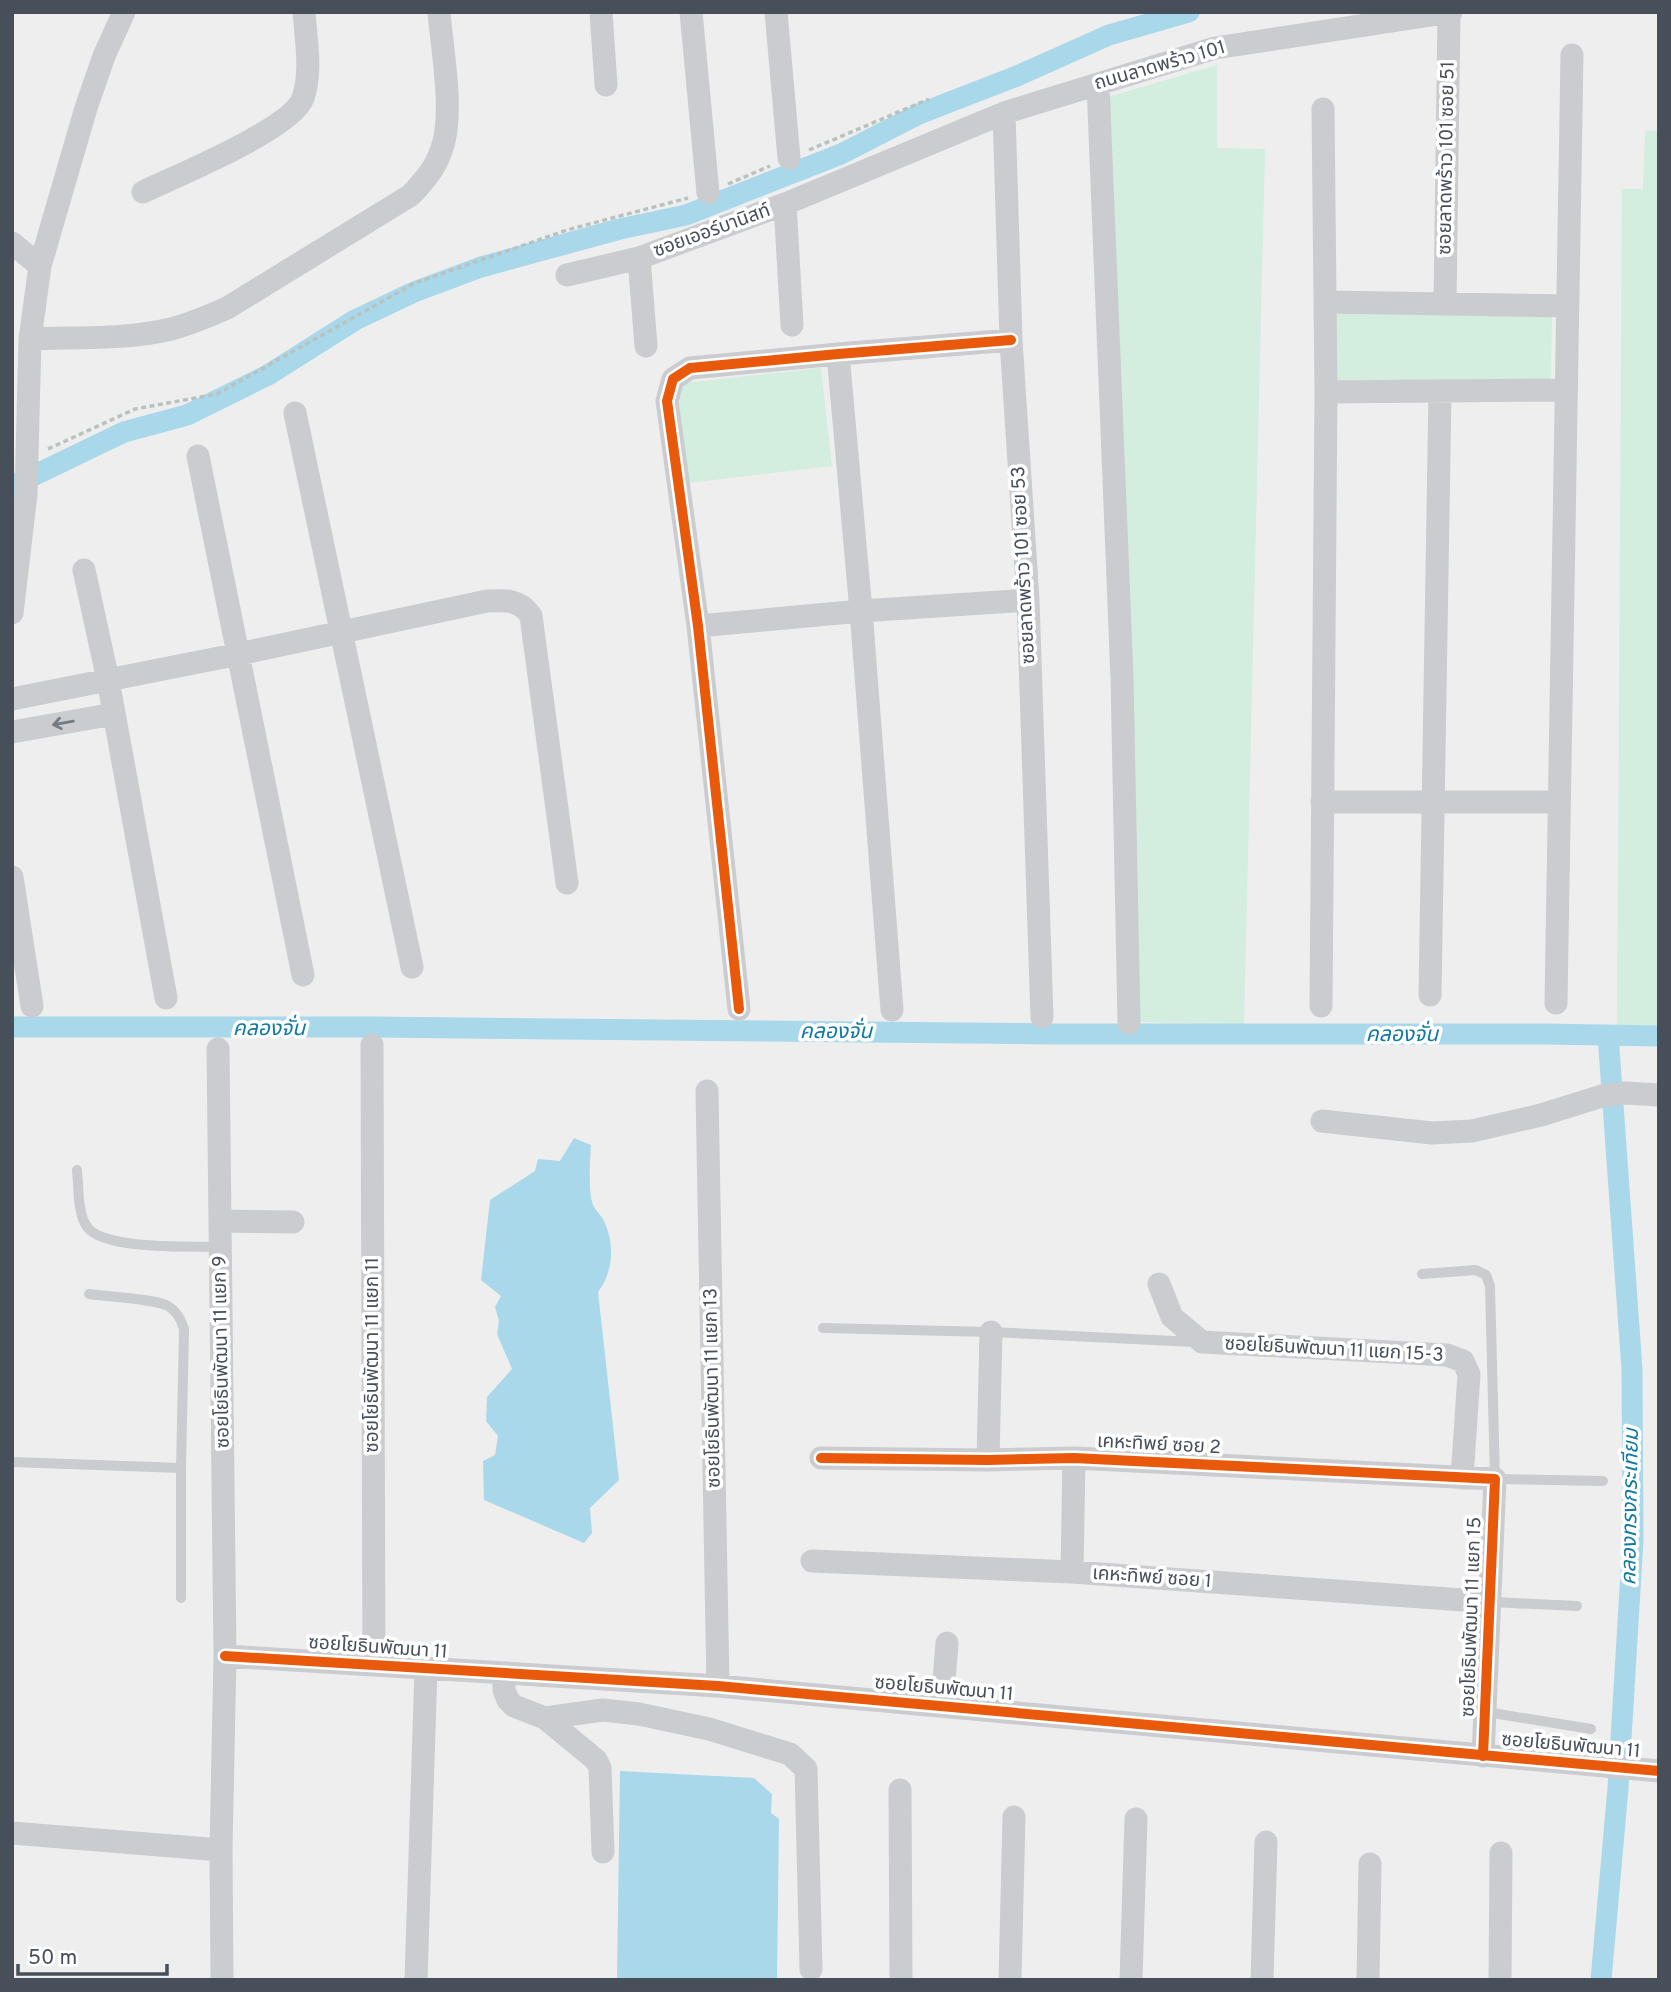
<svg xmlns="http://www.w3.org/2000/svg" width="1671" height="1992" font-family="Overpass,'Noto Sans Thai',sans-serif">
<rect width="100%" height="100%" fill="#efeeee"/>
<path fill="#d3eddf" d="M1217,65V148L1265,149L1244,1024L1134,1022L1104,98Z
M1659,130V1026L1617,1025L1622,189H1643L1645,131Z
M1332,311L1552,312L1551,383L1332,382Z
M821,368L832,466L688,483L677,384Z"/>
<path fill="#a8d8ea" d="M574,1138L591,1145C590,1160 588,1192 593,1205C595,1210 600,1214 603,1219C615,1243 614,1271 598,1292L619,1480L590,1508L592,1533L584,1543L484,1500L483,1461L495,1455L498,1436L486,1421L487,1397L512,1369L497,1334L499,1321L495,1307L501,1296L481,1280L490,1200L535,1171L538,1159L560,1161Z
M620,1771L754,1778L772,1794L771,1813L779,1819L777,1980H617Z"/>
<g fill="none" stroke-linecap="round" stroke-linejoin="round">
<path stroke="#a8d8ea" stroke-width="21" d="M12,486L124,432L187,415L268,375L355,320L414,292L481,267L620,229L686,215L841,154L919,114L1017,76L1109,35L1189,12
M12,1027H373L1055,1034H1545L1659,1036
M1601,1980L1618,1788L1633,1540L1632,1369L1608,1035"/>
<path stroke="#b8c3c0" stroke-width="3.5" stroke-dasharray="5 3.5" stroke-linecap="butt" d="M809,150L929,99
M728,184L770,166
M48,449L135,409L217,394L415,283L567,230L688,198"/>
<path stroke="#cacccf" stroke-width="10" d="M77,1170C79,1187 77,1215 88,1228C106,1250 191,1246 221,1247
M1422,1274L1476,1270L1486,1275L1490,1286L1495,1479L1603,1481
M823,1328L991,1332L1194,1342
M12,1462L181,1468L184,1329C181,1319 177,1311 168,1306C152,1298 109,1297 89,1294
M181,1468V1598
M1491,1602L1577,1606
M1486,1712L1591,1729"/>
<path stroke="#cacccf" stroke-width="23" d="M601,12L606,85
M691,12L708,193
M776,12L789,158
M1098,84L1122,678L1129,1023
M1004,113L1011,340L1028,600L1042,1017
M143,192C176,176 292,129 303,98C312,71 306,40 304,12
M785,204L792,325
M12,243L40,266
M639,258L646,346
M567,275L639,258L785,204L1004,113L1215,48L1451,12
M1325,302L1567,306
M1445,304L1449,12
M30,339C76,337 126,340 171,329C190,324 209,316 227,308L411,195C423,182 435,169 441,151C455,116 442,51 439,12
M838,354L861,611L892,1010
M1326,392L1565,390
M295,413L412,967
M198,456L303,975
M84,570L108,680L166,998
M12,613L26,494L30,339L40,266L86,108L104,56L124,12
M698,626L861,611L1028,600
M12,699L239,654L487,601C505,600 520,599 531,616L567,883
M12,732L114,714
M1322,802H1559
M12,877L32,1006
M1430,995L1440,391
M1556,1003L1572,55
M1321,1006L1326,392L1323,109
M739,1009L698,626L667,401L673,379L690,368L838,354L1011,340
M372,1045L374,1665
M218,1049L225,1656L221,1850L222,1980
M707,1091L718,1686
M1322,1121L1432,1133L1472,1131L1541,1115L1602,1096L1625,1093L1659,1095
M221,1221L293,1222
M1159,1284L1172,1317L1202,1342L1447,1355L1463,1361L1469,1374L1462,1478
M821,1458L988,1460L1074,1458L1495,1479L1483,1756
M988,1460L991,1332
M812,1561L1072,1572L1491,1602
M1072,1572L1074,1458
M225,1656L718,1686L1659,1771
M504,1673V1690L508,1700L514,1706L545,1718L596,1760L600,1768L603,1852
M942,1706L947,1643
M545,1718L603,1710L639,1714L709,1729L790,1754L806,1769L811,1969
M900,1790L901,1980
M12,1833L221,1850
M416,1980L426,1669
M1010,1980L1014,1817
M1131,1980L1136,1819
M1262,1980L1266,1842
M1368,1980L1370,1864
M1500,1980L1501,1853"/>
<g stroke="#fff" stroke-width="15">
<path id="cycleway" d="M739,1009L698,626L667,401L673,379L690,368L838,354L1011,340
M821,1458L988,1460L1074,1458L1495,1479L1483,1756
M225,1656L718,1686L1659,1771"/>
</g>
<use href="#cycleway" stroke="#e8590c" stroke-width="10"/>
</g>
<defs><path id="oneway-shaft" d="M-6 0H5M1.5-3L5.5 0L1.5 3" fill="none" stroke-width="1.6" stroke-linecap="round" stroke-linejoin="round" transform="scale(1.75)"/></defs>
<use stroke="#747b83" href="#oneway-shaft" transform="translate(63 723) rotate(170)"/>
<g text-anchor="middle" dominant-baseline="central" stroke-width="7" stroke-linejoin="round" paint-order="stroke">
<g font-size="19" fill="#464f5a" stroke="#fff">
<text transform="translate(1160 66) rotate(-16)">ถนนลาดพร้าว 101</text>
<text transform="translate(1447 158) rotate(-89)">ซอยลาดพร้าว 101 ซอย 51</text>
<text transform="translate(712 231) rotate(-20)">ซอยเออร์บานิสท์</text>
<text transform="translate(1024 565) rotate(-93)">ซอยลาดพร้าว 101 ซอย 53</text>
<text transform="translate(1334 1350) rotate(3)">ซอยโยธินพัฒนา 11 แยก 15-3</text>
<text transform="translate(222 1352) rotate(-91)">ซอยโยธินพัฒนา 11 แยก 9</text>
<text transform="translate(373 1355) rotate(-90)">ซอยโยธินพัฒนา 11 แยก 11</text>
<text transform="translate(713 1388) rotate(-91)">ซอยโยธินพัฒนา 11 แยก 13</text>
<text transform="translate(1159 1445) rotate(3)">เคหะทิพย์ ซอย 2</text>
<text transform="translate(1152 1578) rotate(4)">เคหะทิพย์ ซอย 1</text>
<text transform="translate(1472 1617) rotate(-88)">ซอยโยธินพัฒนา 11 แยก 15</text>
<text transform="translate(378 1648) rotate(4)">ซอยโยธินพัฒนา 11</text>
<text transform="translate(944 1689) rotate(5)">ซอยโยธินพัฒนา 11</text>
<text transform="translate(1571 1746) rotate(5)">ซอยโยธินพัฒนา 11</text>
</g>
<g font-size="21" font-style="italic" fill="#107aa3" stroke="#fff">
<text x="269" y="1029">คลองจั่น</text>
<text x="836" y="1032">คลองจั่น</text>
<text x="1402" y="1035">คลองจั่น</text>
<text transform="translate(1631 1507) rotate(-89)">คลองทรงกระเทียม</text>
</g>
</g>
<rect width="1671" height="1992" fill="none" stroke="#464f5a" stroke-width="28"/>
<path d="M18 1964v10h149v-10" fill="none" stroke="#464f5a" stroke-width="3.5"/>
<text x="28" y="1964" font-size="21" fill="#464f5a" stroke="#ffffff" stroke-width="5" paint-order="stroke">50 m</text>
</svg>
